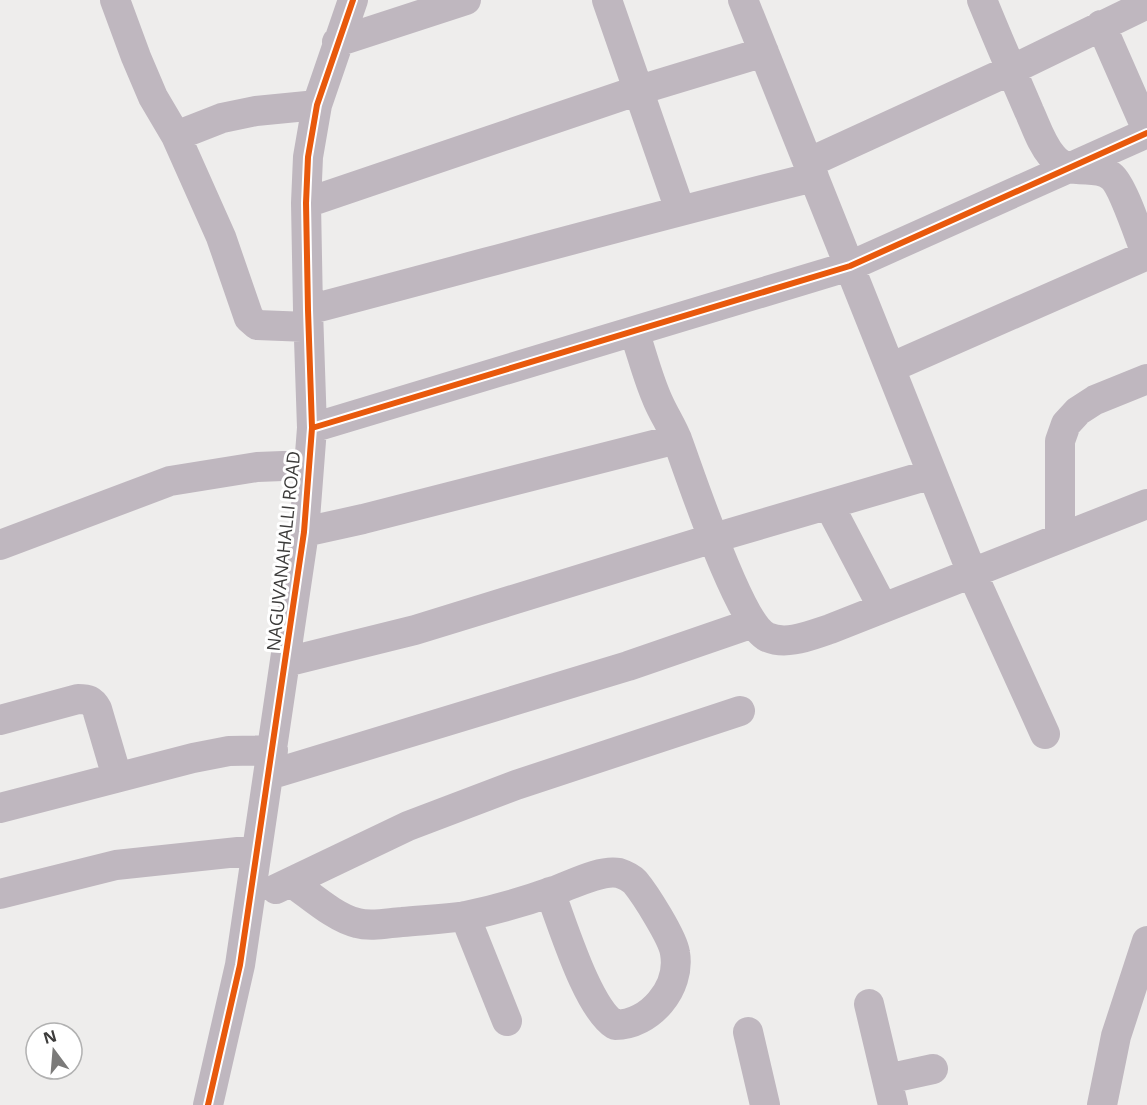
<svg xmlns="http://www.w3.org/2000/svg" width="1147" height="1105" font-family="'Open Sans',sans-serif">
<rect width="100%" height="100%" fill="#eeedec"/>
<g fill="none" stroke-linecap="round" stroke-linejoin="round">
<path stroke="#bfb7bf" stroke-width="30" d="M115,0L136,57L153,97L176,136L221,237L249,318L257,325L308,327
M607,0L680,210
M743,0L972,573L1045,734
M982,0C997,37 1013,74 1029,111C1036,126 1041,143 1052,156C1069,178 1095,163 1111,176C1123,185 1140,239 1147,256
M1101,25L1147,130
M337,42L466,0
M176,136L222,118L256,111L317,105
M808,163L1011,70L1147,4
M306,203L639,90L764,52
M308,310C476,266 644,219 814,177
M634,331C642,354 648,379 658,401C664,415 673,428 678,442C691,477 739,623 767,637C787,646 811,635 830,629L1147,504
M890,368L1147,255
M312,428L850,266L1147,133
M829,505L883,608
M304,532L363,519L677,439
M1060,538V441L1066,424L1078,411L1095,400L1147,379
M0,545L170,481L257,467L309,465
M286,662L415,630L714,538L932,474
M0,720L78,699C88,699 92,700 97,709L117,777
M269,775L628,666L753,623
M0,808L193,758L229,751L273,750
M291,882C310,895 335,918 357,923C371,927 388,923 402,922C423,920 445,919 466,916C495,910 526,901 554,891C571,885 601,869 619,873C625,875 630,877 635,882C645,894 673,938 675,953C681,988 650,1025 615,1025C587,1007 563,925 550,892
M276,889L408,826L516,785L740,711
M0,894L116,865L257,850
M465,916L507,1021
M869,1004L893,1105
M748,1032L765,1105
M887,1079L933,1069
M208,1105L240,965L304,532L312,428L308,310L306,203L308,157L317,105L353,0
M1102,1105L1116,1036L1147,941"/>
<g stroke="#fff" stroke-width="10">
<path id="cycleway" d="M312,428L850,266L1147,133
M208,1105L240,965L304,532L312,428L308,310L306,203L308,157L317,105L353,0"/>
</g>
<use href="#cycleway" stroke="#e8590c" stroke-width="6"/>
</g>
<g text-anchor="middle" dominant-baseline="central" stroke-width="6" stroke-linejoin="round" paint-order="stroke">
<g font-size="18" fill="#3d3c3b" stroke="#fff">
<text transform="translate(283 551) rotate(-84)">NAGUVANAHALLI ROAD</text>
</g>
</g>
<g transform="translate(54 1051) rotate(344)"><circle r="28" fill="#ffffff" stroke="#b1b1b1" stroke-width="1.5"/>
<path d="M0-4.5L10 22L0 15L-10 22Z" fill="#7b7a79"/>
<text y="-9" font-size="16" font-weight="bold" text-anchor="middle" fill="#3d3c3b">N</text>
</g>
</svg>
